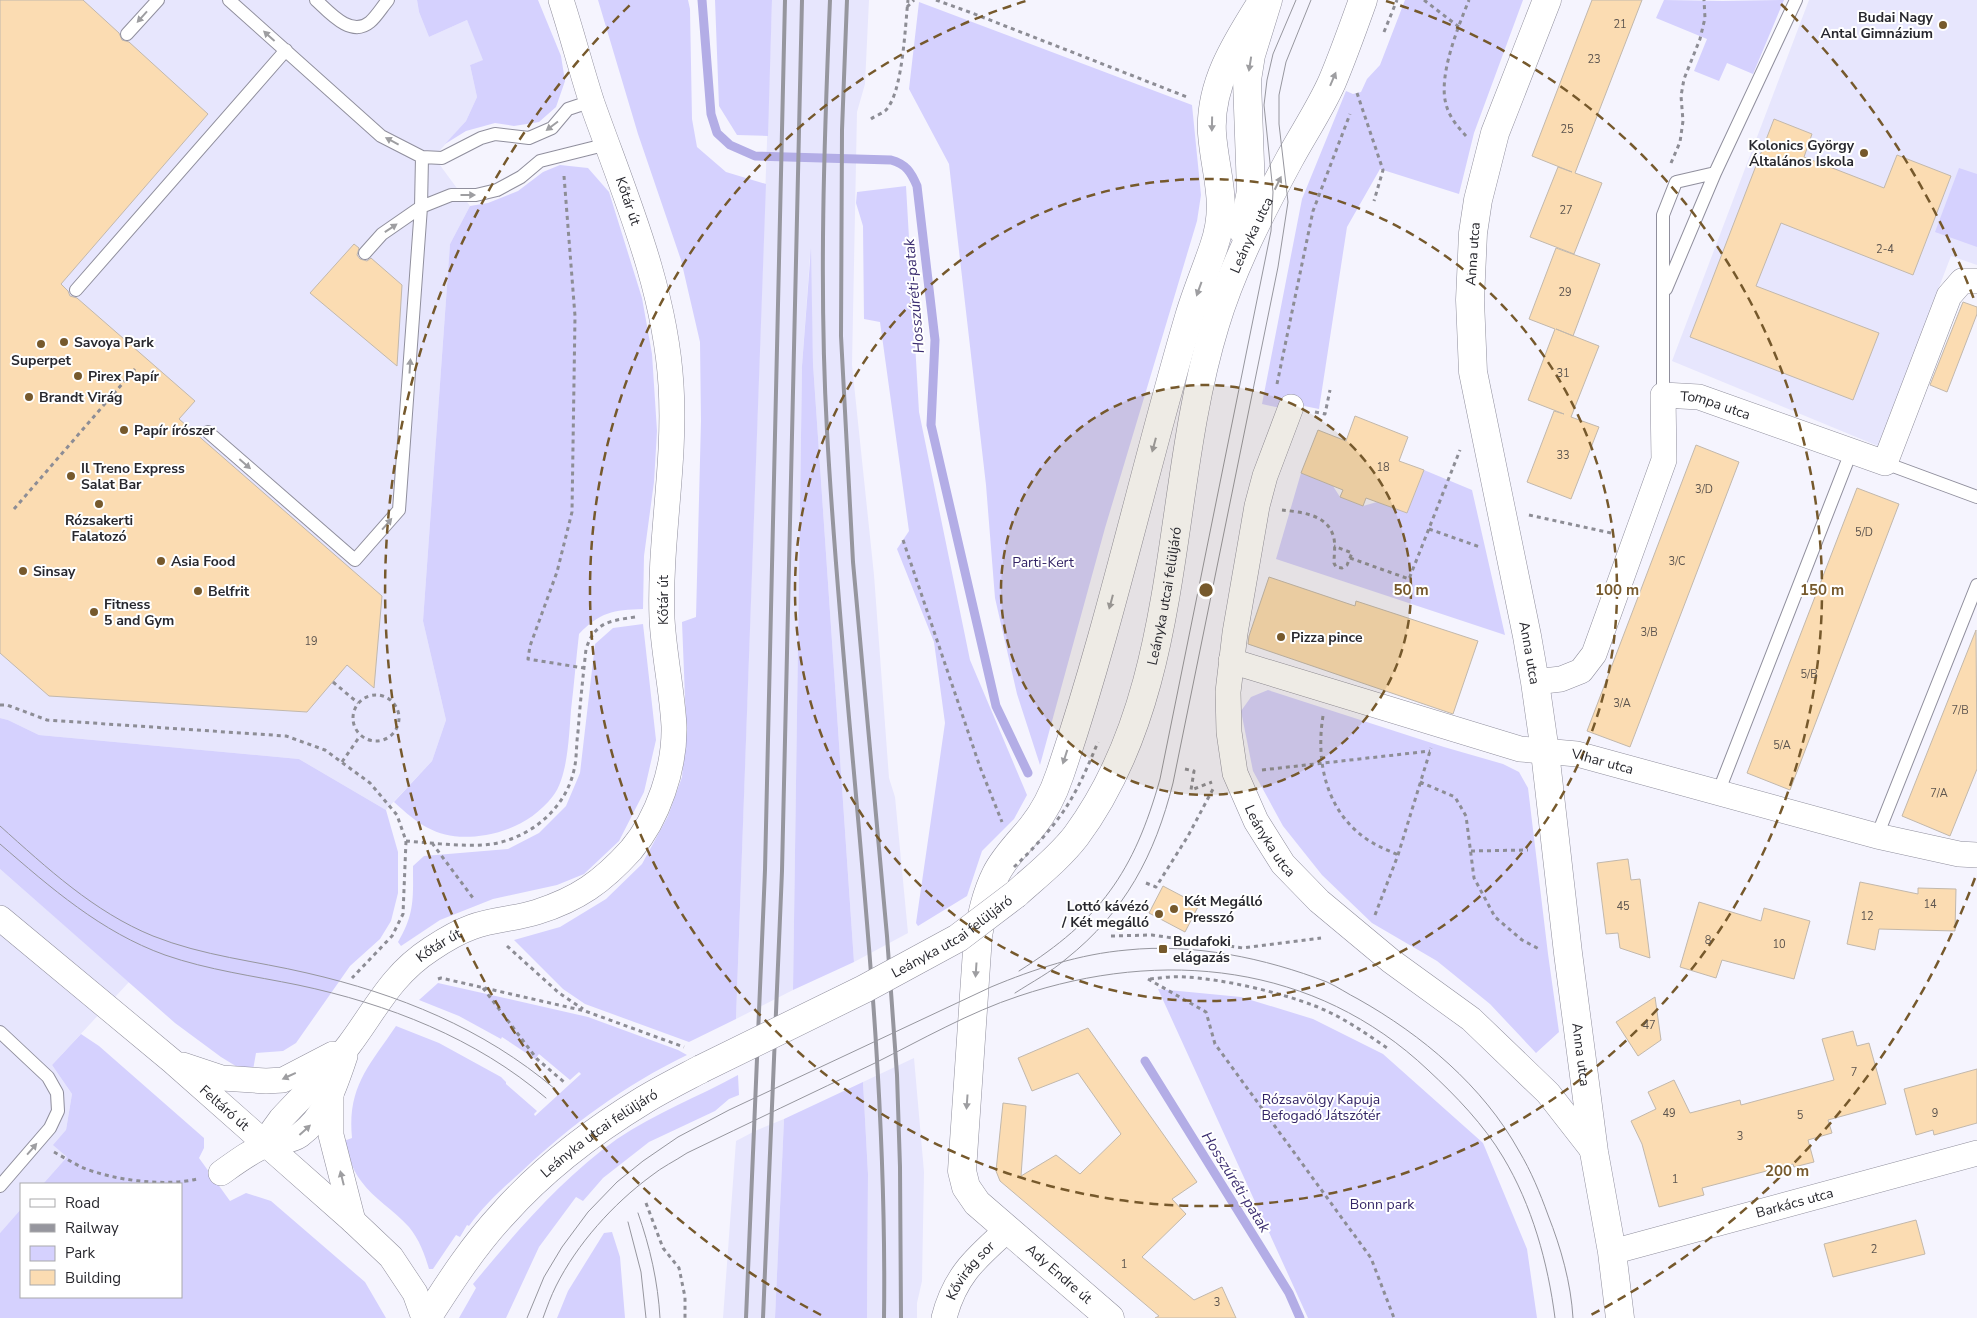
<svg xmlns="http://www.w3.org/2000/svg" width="1977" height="1318" font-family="'Nunito Sans',sans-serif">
<rect width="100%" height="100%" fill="#f5f4fe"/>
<path fill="#e7e6fd" d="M0,0H417L419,12L429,37L467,20L484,60L470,65L477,97L466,121L434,157L470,206L450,244L423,621L446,720L432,761L386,810L299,759L39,735L8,720L0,718Z
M772,0H869L865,84L857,112L852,365L874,575L889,778L895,797L908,933L854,962L813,364L810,256L802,366L793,990L736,1019Z
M1809,0H1977V265L1951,256L1878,446L1672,361Z
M0,869L129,982L52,1065L72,1094L66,1130L67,1157L43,1184H21V1209L0,1233Z
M914,1058L924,1172L922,1281L917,1303V1318H867L868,1174L863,1082Z
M784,1119L775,1318H723L736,1141L755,1131Z"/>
<path fill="#d5d1fe" d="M417,0H538L561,56L565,81L556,107L539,122L514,126L495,123L466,131L445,144L466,121L477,97L470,65L483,60L467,20L429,37L419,12Z
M598,0H688L690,9L692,119L697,147L726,172L766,184L736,1019L689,1042L585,1004L563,989L514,940L560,927L606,899L642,864L668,816L682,777L686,723L682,622L696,617L701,421L700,342L681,260L638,134Z
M715,0H772L768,136L737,135L719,106Z
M1405,0H1523L1474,133L1459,194L1380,169L1347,227L1319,409L1289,403L1285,409L1262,404L1302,199L1346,91L1353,94L1361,92L1367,79L1380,65Z
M1664,0L1723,1L1784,0L1753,74L1727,63L1719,81L1694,71L1707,39L1656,18Z
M919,2L1192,105L1201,195L1197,221L1105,528L1040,765L1017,694L995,598L986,485L949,164L909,89Z
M560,165L588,168L609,192L642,298L652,354L657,431L654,482L644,556L643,609C613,610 600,612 579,634C576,660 574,685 571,710C569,734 568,777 553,796C536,818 513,830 486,835C444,842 423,829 394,802L432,761L446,720L423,621L450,244L470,206L488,203L518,191L543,172Z
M1959,168L1977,174V247L1935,232Z
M906,186L919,412L970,660L1027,795L1014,819L982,851L967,896L918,926L916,923L945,723L934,642L897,549L909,531L880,322L864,319L863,226L856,203L857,192Z
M811,248L813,364L854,962L793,990L802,366Z
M1424,470L1472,490L1505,635L1276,559L1301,473L1333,486L1340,497L1363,506L1377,502L1407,513Z
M643,624L656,740L644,792L619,841L584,874L557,885L493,899L440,920L401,946L398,942C415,913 413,898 413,866L424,856L508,849L539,833L566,806L580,773L595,644L613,628Z
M1268,690L1444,747L1503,764L1519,772L1528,788L1548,954L1559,1032L1536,1053L1490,1004L1437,961L1372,923L1322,875L1283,826L1253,771L1241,711L1251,697Z
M0,718L8,720L39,735L299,759L386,810L398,852V893L391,921L380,939L350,966L296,1043L283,1051L256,1053L253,1070L239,1068L221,1057L175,1023L0,869Z
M438,983L588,1017L678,1050L687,1055C625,1085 572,1124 522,1171C503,1188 484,1205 469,1226L467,1225L460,1237L456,1235L433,1269H429C425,1255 419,1239 409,1227C394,1210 374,1199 361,1181C352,1169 348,1155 344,1141L352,1138C347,1087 369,1066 396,1026L439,1043L501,1077L506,1082V1084L537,1111L534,1114L535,1116L581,1074L579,1072L570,1080L539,1054L535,1059L502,1037L501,1039L459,1016L419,1000Z
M1158,989L1241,997L1313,1019L1383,1054L1483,1143L1527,1249L1537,1318H1308Z
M81,1034L99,1046L204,1138V1148L199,1158L230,1201L246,1193L271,1201L365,1282L386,1318H0V1233L21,1209V1297H181V1184H43L67,1157L53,1145L66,1130L72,1094L52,1065Z
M738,1075L739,1095L729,1099L715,1111L649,1142L603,1178L583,1201L576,1197L539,1247L506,1318H459L476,1288L473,1284C517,1231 561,1179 617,1139C655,1113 698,1097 738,1075Z
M863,1082L868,1174L867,1318H775L784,1119Z
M612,1232L620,1257L625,1318H557L568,1291L604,1233Z"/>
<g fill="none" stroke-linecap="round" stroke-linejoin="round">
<path stroke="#b3ade6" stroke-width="9" d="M702,0L711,114L717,133L730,145L755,156L891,160C906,164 911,172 917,186L935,340L931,425L996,706L1028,773
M1145,1061L1289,1293L1300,1318"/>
</g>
<path fill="#fbdcb2" stroke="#c2b8ac" d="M0,0H83L119,33L122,40L129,42L208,114L61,284L68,291L70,296L77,298L195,401L179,419L382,596L374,688L347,665L307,712L49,696L0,653Z
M1592,0H1642L1575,173L1602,183L1574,254L1530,237L1558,167L1572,172L1532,156Z
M1774,119L1812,134L1804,157L1884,188L1897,155L1951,176L1913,275L1781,223L1756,286L1879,333L1853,400L1690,337Z
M354,244L359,248L357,255L360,259L367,261L371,258L402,285L397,366L310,293Z
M1556,248L1600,264L1573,336L1556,329L1599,346L1571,417L1599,427L1571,499L1527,482L1554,411L1564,414L1528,400L1555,329L1529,319Z
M1963,302L1977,307V314L1947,392L1930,385Z
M1355,416L1408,437L1399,461L1424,470L1407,513L1366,498L1363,506L1340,497L1343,490L1301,473L1318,430L1346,441Z
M1696,445L1739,462L1630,747L1587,731Z
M1857,488L1899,504L1790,790L1747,773Z
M1269,577L1355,606L1356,601L1478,641L1453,714L1248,644L1249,636Z
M1976,630L1977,769L1950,836L1902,816Z
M1628,859L1631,880L1640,879L1650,958L1620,948L1618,933L1606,934L1597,863Z
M1860,882L1918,894V888L1956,889L1955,931L1879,929L1875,950L1847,944Z
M1163,886L1199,905L1185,932L1149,913Z
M1699,902L1761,921L1764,908L1810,921L1794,979L1722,960L1716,978L1680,967Z
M1655,997L1661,1040L1638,1056L1616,1022Z
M1088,1028L1197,1182L1172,1199L1186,1214L1142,1257L1194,1300L1222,1287L1236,1318H1155L1159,1316L1000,1181L996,1171L1003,1103L1026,1106L1021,1176L1056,1155L1080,1174L1121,1134L1078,1073L1032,1091L1018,1058Z
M1853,1031L1857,1046L1869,1043L1886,1104L1828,1120L1832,1133L1808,1140L1814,1162L1794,1167L1793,1164L1702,1188L1704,1195L1659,1207L1642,1144L1631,1121L1656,1109L1648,1092L1674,1080L1690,1113L1740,1100L1741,1105L1834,1080L1822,1039Z
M1977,1069V1123L1934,1135L1933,1130L1916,1135L1904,1089Z
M1916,1220L1925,1254L1833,1277L1824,1244Z"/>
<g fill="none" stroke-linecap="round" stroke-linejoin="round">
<g stroke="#908f9d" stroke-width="14">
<path id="service" d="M316,0C329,12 351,38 370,22C377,16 382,7 388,0
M127,34L158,0
M422,157L442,158L481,138L495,134L529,138L552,128L568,109L592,101
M365,253L382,234L421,207L451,195H476L497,190L521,177L540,161L608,144
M1666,289L1715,173
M76,290L286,50
M1663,395V215L1676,182L1715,173L1796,0
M208,432L355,560L399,510L421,207L422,157L381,136L229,0
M1885,463L1977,497
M1718,793L1851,452
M1877,836L1977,585
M0,1032L48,1077L57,1093L58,1111L50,1128L0,1186"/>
</g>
<g stroke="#908f9d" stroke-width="26">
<g id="minor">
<path id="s1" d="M1291,407L1265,476L1257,506L1235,633L1228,692L1229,732L1235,773L1256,821L1283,864L1319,901L1391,961L1471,1019L1548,1093L1594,1152"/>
<path id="s2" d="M1231,661L1520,749L1577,754L1877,836L1959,854L1977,855"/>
<path id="s3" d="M1535,682L1561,679L1581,671L1594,654L1664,460L1663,395L1699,397L1885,463L1949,296L1962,281H1977"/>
<path id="s4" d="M0,918L172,1061L353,1221L391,1257L415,1293L424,1318"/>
<path d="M183,1065L222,1078L266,1081L283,1080L333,1054"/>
<path d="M331,1097V1135L353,1221"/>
<path id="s5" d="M267,1145L273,1130L281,1119C303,1095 329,1071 349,1045C376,1009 391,975 431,949C443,941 458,932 472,927C493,919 516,919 537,912C578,899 602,882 631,850C658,818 675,768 674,726C672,690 664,655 662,619C659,541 676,464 671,385C665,286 625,196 592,103C581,69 572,34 561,0"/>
<path d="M221,1173C235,1163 252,1150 267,1145C279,1141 290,1142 300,1135C326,1116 335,1085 345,1056"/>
<path id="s6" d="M1612,1252L1977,1153"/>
<path id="s7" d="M944,1318C955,1275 976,1258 1008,1229"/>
</g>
</g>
<g stroke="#908f9d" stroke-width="29">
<g id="tertiary">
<path id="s8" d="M1547,0L1495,133L1478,200L1473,233L1470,300L1473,372L1527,636L1535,682L1545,752L1568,953L1594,1152L1612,1252L1620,1318"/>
<path d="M1110,1318L977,1203L966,1187L962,1171L978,936C982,914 986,894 996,874C1005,856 1020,842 1032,827C1044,812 1054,792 1060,774C1111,624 1144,469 1189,317C1196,293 1206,270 1214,246C1229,202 1215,175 1212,133C1209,83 1238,40 1263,0"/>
</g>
</g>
<g stroke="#908f9d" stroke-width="29">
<g id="secondary">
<path d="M1243,231L1251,191L1247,80L1251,55L1268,0"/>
<path id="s9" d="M1016,894C1036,876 1059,858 1076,836C1184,690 1164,491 1215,325C1232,268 1261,212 1289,160C1303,134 1320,109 1332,82C1343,56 1353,28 1363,0"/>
<path id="s10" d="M427,1318C450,1282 474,1245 503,1214C543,1169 593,1131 644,1100C662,1089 682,1079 701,1069"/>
</g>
</g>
<path stroke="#8d8d95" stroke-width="3" stroke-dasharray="4 4" stroke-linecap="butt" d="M936,0L972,13L1187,97
M1424,0L1459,27
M907,7L914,0
M1384,32L1397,0
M1357,93L1383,170L1374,201
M871,119C875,116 881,114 885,111C903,94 905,26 908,0
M1466,136C1458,127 1449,117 1446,104C1438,76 1458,27 1469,0
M1671,163L1680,142L1683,121L1681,96L1684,79L1700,39L1705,18L1704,0
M564,176L575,316L572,512L557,572L530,646L528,659L584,668
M1277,384L1313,211L1350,114
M1315,412L1325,414L1330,390
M14,509L135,369
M1282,510C1300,512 1326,514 1333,535C1336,543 1334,554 1334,563L1336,567L1342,568L1347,565L1352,553L1334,546
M1529,515L1611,533
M1429,529L1480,547
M903,540L980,767L1002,822
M1350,558L1409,579L1460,450
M333,682L358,703
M353 718a23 23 0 1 1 46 0a23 23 0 1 1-46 0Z
M0,705H7L47,720L286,736L325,750L370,783L397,815L406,841L403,914L392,936L352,978
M1323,716C1315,765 1328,817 1373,843C1381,848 1390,851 1398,855
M342,762L360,736
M1185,769L1194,771L1191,790L1212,782
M1262,770L1430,751
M1420,782L1455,797L1466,816L1474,878L1495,917L1522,940L1539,949
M406,841C431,843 457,846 482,845C524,843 565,812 574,770C577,758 576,745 578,732C580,704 583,677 586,649C595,622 609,621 635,617
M432,843L473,898
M1471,851L1528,850
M1146,883L1156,887L1188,836L1213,789
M1375,915L1398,855L1431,748
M1111,936L1152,935L1243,948L1321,938
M507,946L559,993L583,1009
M438,979L441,978L585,1011L684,1047
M1148,979L1206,1012L1215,1044L1371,1258L1394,1318
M1150,979C1161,978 1173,976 1185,977C1223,979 1279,992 1315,1006C1341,1016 1364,1032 1387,1048
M483,988L537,1059L564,1082
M54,1152C63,1157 72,1162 81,1167C112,1180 164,1187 197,1179
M646,1203L663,1248L679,1268L685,1297V1318"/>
<use href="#service" stroke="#fff" stroke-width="12"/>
<use href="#minor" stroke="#fff" stroke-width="25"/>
<use href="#tertiary" stroke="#fff" stroke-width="28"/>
<use href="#secondary" stroke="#fff" stroke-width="28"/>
<path stroke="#96969e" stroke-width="1" d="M0,826C47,868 94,912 153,936C203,956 256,961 307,973C398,994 483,1028 555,1089
M0,844C51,888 101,932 165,955C208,970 254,976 298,985C388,1004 476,1038 546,1098
M1019,971C1100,920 1134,872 1160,779L1271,231L1273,192L1264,105L1267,80L1273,54L1296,0
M1015,993C1032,982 1051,972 1066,959C1125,912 1155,855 1173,783L1278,267L1288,202L1279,124V95L1286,62L1311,0
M638,1213C650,1247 658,1282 660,1318
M628,1222L641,1272L646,1318
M527,1318L544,1277L562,1247L588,1212L617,1182L643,1161L678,1137L729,1110L991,987C1034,969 1080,954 1127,950C1193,943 1265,958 1327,982C1338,987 1348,994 1358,999C1422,1035 1483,1086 1519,1151C1531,1171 1540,1193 1548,1215C1561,1248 1571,1283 1573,1318
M543,1318C547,1307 551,1296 556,1286C577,1244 613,1204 651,1176C662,1167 675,1161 687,1153C749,1123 812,1093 875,1063C921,1040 970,1012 1019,996C1162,948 1315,963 1428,1070C1456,1096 1484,1125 1503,1157C1532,1205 1548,1263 1555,1318"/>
<path stroke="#96969e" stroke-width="4" d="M830,0C824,144 819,287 827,431C843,727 888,1021 884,1318
M847,0L842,130L841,336L853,562L887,936L897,1075L900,1167L901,1318
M746,1318L765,870L785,0
M763,1318L782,871L802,0"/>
<g stroke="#908f9d" stroke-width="29" stroke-linecap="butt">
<g id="secondary-bridge">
<path id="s11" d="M701,1069L864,989L958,938L1016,894"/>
</g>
</g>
<path stroke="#8d8d95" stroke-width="3" stroke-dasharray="4 4" stroke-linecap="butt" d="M1014,867C1032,850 1049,832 1063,812C1078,790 1088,766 1098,742"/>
<use href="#secondary-bridge" stroke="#fff" stroke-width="28"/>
</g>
<defs><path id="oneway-solid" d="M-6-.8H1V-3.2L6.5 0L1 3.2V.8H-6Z" transform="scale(1.25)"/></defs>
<g fill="#9e9ea1">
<use href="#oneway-solid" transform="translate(142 17) rotate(132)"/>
<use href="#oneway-solid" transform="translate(269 36) rotate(-138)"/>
<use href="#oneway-solid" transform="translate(1250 64) rotate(99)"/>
<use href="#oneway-solid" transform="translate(1333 79) rotate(-67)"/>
<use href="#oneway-solid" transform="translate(1212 124) rotate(91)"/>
<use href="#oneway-solid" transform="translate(552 126) rotate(143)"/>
<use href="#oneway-solid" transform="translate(392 141) rotate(-152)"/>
<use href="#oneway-solid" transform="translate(1278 183) rotate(-64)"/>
<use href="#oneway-solid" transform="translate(468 195)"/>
<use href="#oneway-solid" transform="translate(391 228) rotate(-34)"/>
<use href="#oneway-solid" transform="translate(1199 289) rotate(110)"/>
<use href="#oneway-solid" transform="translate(410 366) rotate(-86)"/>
<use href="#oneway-solid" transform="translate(1154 445) rotate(105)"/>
<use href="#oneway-solid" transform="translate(245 464) rotate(41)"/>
<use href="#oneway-solid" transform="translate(387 524) rotate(-49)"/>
<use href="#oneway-solid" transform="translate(1111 602) rotate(105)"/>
<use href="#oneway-solid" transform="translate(1065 757) rotate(108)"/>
<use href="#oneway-solid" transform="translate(976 970) rotate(94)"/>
<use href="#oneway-solid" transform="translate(289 1076) rotate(155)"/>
<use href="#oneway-solid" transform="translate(967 1102) rotate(94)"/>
<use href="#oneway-solid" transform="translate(305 1130) rotate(-42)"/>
<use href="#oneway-solid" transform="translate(32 1149) rotate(-49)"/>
<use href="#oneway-solid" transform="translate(342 1178) rotate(-104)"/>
</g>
<circle cx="1206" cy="590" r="205" fill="#76592c" fill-opacity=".12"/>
<g fill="none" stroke="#76592c" stroke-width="2.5" stroke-dasharray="9 6">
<circle cx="1206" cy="590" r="205"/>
<circle cx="1206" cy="590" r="411"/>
<path d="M1386 1A616 616 0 1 1 1026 1"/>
<path d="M1975 878A821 821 0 0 1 1591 1315M821 1315A821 821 0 0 1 631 4M1781 4A821 821 0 0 1 1975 302"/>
</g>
<g fill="#76592c" stroke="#fff" stroke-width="2">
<circle cx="1943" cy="25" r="5"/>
<circle cx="1864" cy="153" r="5"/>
<circle cx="64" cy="342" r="5"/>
<circle cx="41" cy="344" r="5"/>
<circle cx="78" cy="376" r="5"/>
<circle cx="29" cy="397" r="5"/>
<circle cx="124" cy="430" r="5"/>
<circle cx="71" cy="476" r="5"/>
<circle cx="99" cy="504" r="5"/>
<circle cx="161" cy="561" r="5"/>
<circle cx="23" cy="571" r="5"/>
<circle cx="198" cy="591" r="5"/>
<circle cx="94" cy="612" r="5"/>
<circle cx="1281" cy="637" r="5"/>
<circle cx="1174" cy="909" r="5"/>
<circle cx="1159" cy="914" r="5"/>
<rect x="1158" y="944" width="10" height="10" rx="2.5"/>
</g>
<g text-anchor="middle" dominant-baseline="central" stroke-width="4" stroke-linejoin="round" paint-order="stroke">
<g font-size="11" fill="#5d554f">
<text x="1620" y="24">21</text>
<text x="1594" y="59">23</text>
<text x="1567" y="129">25</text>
<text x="1566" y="210">27</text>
<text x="1885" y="249">2-4</text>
<text x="1565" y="292">29</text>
<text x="1563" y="373">31</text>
<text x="1563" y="455">33</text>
<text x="1383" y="467">18</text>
<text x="1704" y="489">3/D</text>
<text x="1864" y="532">5/D</text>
<text x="1677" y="561">3/C</text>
<text x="1649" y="632">3/B</text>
<text x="311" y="641">19</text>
<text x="1809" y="674">5/B</text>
<text x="1622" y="703">3/A</text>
<text x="1960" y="710">7/B</text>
<text x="1782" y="745">5/A</text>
<text x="1939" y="793">7/A</text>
<text x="1930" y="904">14</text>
<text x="1623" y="906">45</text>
<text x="1867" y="916">12</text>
<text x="1708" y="940">8</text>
<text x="1779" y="944">10</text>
<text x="1649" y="1025">47</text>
<text x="1854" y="1072">7</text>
<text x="1669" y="1113">49</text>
<text x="1935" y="1113">9</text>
<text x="1800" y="1115">5</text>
<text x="1740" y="1136">3</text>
<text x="1675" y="1179">1</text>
<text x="1874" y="1249">2</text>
<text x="1124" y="1264">1</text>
<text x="1217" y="1302">3</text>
</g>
<g font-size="14" font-weight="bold" fill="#28282e" stroke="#fff" text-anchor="start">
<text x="1933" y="17" text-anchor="end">Budai Nagy<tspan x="1933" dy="16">Antal Gimnázium</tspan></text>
<text x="1854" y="145" text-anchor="end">Kolonics György<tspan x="1854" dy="16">Általános Iskola</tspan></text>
<text x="74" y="342">Savoya Park</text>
<text x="41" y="360" text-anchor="middle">Superpet</text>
<text x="88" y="376">Pirex Papír</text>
<text x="39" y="397">Brandt Virág</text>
<text x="134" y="430">Papír írószer</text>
<text x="81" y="468">Il Treno Express<tspan x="81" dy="16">Salat Bar</tspan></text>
<text x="99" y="520" text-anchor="middle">Rózsakerti<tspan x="99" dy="16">Falatozó</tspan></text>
<text x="171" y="561">Asia Food</text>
<text x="33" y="571">Sinsay</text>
<text x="208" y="591">Belfrit</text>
<text x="104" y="604">Fitness<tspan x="104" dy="16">5 and Gym</tspan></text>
<text x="1291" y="637">Pizza pince</text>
<text x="1184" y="901">Két Megálló<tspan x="1184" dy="16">Presszó</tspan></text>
<text x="1149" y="906" text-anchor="end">Lottó kávézó<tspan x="1149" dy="16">/ Két megálló</tspan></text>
<text x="1173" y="941">Budafoki<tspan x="1173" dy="16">elágazás</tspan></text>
</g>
<g font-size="14" fill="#28282e" stroke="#fff">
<text transform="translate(628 201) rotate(71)">Kőtár út</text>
<text stroke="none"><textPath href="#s9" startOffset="715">Leányka utca</textPath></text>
<text transform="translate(1473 254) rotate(-86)">Anna utca</text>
<text stroke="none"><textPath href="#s3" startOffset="394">Tompa utca</textPath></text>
<text stroke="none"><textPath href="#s9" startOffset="342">Leányka utcai felüljáró</textPath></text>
<text transform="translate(663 600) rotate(-90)">Kőtár út</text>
<text stroke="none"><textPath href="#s8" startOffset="671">Anna utca</textPath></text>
<text stroke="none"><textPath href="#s2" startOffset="386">Vihar utca</textPath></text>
<text stroke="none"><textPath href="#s1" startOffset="451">Leányka utca</textPath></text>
<text stroke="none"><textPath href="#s11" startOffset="284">Leányka utcai felüljáró</textPath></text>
<text stroke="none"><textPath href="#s5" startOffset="266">Kőtár út</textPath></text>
<text stroke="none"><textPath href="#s8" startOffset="1076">Anna utca</textPath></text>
<text stroke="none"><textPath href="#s4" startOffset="294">Feltáró út</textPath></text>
<text stroke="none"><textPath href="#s10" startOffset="255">Leányka utcai felüljáró</textPath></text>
<text stroke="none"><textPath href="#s6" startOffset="189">Barkács utca</textPath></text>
<text stroke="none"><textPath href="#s7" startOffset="55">Kővirág sor</textPath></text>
<text transform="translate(1059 1274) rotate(41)">Ady Endre út</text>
</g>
<g font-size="14" fill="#332466" stroke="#fff">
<text x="1043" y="562">Parti-Kert</text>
<text x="1321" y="1099">Rózsavölgy Kapuja<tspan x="1321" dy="16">Befogadó Játszótér</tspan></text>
<text x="1382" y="1204">Bonn park</text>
</g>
<g font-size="15" font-style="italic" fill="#3c2e71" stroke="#fff">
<text transform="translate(914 296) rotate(-95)">Hosszúréti-patak</text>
<text transform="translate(1236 1182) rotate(58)">Hosszúréti-patak</text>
</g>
</g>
<circle cx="1206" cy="590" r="8" fill="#76592c" stroke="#fff" stroke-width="2.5"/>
<g font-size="15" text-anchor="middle" font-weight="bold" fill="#76592c" stroke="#fff" stroke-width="4" stroke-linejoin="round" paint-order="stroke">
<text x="1411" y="595">50 m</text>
<text x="1617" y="595">100 m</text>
<text x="1822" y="595">150 m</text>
<text x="1787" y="1176">200 m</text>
</g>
<rect x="20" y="1183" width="162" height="115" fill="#ffffff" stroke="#a9a9ab"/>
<rect x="30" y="1199" width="25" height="8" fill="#ffffff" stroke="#a9a9ab"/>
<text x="65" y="1208" font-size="15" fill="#28282e">Road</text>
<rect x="30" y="1224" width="25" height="8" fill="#96969e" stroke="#a9a9ab"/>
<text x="65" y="1233" font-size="15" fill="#28282e">Railway</text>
<rect x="30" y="1246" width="25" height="15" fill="#d5d1fe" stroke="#a9a9ab"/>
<text x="65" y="1258" font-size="15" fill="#28282e">Park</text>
<rect x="30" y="1270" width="25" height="15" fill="#fbdcb2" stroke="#a9a9ab"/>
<text x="65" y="1283" font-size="15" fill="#28282e">Building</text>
</svg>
